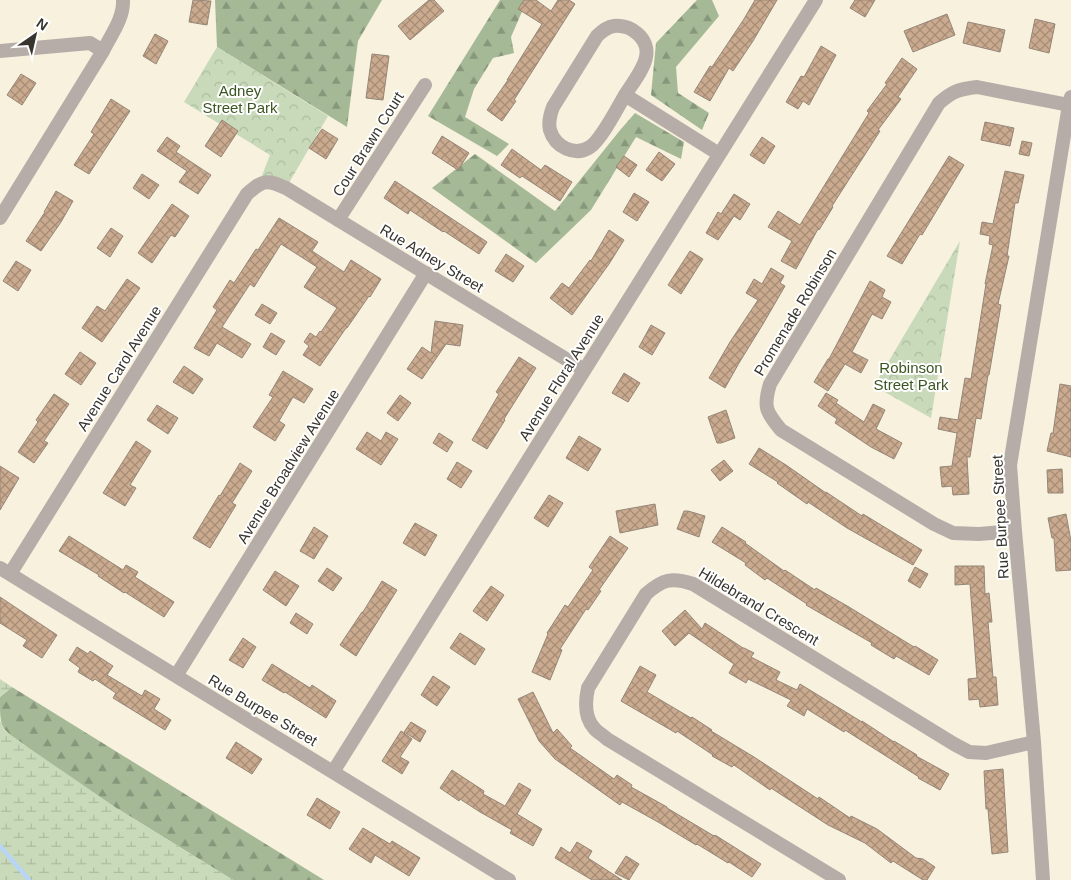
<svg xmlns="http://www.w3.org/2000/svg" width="1071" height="880" font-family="Arial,sans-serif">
<defs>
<pattern id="forest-firs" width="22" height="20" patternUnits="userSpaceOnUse" patternTransform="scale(1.25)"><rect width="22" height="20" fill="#a5b996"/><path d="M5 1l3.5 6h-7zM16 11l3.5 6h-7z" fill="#87977b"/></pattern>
<pattern id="wetland-marsh" width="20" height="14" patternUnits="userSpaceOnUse" patternTransform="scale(1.25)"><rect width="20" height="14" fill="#c8daba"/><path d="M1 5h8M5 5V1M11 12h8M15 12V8" fill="none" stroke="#adbca0"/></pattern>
<pattern id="park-crowns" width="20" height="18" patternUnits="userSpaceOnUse" patternTransform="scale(1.25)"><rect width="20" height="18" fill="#c8daba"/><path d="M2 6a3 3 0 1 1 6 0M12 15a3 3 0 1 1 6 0" fill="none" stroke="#adbca0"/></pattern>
<pattern id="building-cross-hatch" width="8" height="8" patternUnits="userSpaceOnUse" patternTransform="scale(1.25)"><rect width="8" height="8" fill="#cbab8f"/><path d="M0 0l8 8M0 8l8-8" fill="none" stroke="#a68c75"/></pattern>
</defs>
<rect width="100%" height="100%" fill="#f7f1dd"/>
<path fill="url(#forest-firs)" d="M215,0H382L358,41L347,127L217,47Z
M500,0H527L511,37L514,53L493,58L474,89L465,117L509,144L497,156L428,116Z
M697,0H712L719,16L676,67L678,93L709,113L702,130L651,95L656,43Z
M635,113L684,142L681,159L636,137L591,210L536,263L432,188L475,154L555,211L621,129Z
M12,687L324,880H233L118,809H0L26,746C0,728 0,730 0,697Z"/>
<path fill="url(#wetland-marsh)" d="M0,679L12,687L0,697Z
M0,720L5,731L26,746L118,809L233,880H0Z"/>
<path fill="url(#park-crowns)" d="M217,47L328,116L286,188L259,183L270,155L184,102Z
M960,241L931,418L874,386Z"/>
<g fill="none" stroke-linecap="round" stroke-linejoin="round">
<path stroke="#b9d5f5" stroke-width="4.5" d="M0,846L29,880"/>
</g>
<path fill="url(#building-cross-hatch)" stroke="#958679" d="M193,0L211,1L207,25L189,22Z
M429,0H434L444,11L410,40L398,26Z
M524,0H536L551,11L558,0H569L575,4L514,100L516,101L502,121L487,110L508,80H507L542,24L518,9Z
M755,0H777L753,41L733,71L729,68L710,101L694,92L710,66L712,67L744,19Z
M855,0H875L865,17L850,8Z
M947,14L955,35L913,52L904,31Z
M1035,19L1055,24L1049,53L1029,48Z
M968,22L1005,30L1000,52L963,43Z
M155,34L168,41L156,64L143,56Z
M821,46L836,55L809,105L803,101L798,109L786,102L801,76L804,77Z
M372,54L389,56L383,100L366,98Z
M902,58L917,69L898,97L901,99L878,130L880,131L832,206L833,207L819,230L818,229L796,269L781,261L792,241L768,227L778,211L800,225L869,113L867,111L887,84L885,83Z
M21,74L36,83L22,105L7,95Z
M111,99L130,111L89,174L74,165L94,134L91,132Z
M222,120L238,131L221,157L205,146Z
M985,122L1014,128L1010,146L981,140Z
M322,129L338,139L326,159L309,148Z
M442,136L469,153L458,170L432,153Z
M167,137L180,146L176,152L211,175L198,194L179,182L187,171L157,151Z
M762,137L775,146L764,164L750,155Z
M1022,141L1032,143L1029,156L1019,154Z
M512,149L541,170L545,165L572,182L560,201L522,176L520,178L501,165Z
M659,152L675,164L662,181L646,170Z
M624,156L637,165L629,177L616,167Z
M949,156L964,165L922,235L920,234L902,264L887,256Z
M1005,171L1024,175L1018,203H1015L1007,256H1009L998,304L1001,305L989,375H988L981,419L976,418L970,457H967L969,494L953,495L952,486L942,487L940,467L952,466L957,433L938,429L940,417L958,420L965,378L971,379L986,284H985L993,245L989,244L990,236L980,234L982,222L993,224Z
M142,174L159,185L149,199L133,188Z
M395,181L487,242L479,254L444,231L443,232L410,210L408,214L384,198Z
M56,191L73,201L61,222L41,251L26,241L45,212H44Z
M634,193L649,202L637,221L623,212Z
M734,194L750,204L740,220L734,216L718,240L706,233L718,212L721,214Z
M172,204L189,216L175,237L171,235L152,263L138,253Z
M279,218L318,242L312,251L344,272L351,260L381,279L370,297L369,296L347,328H346L320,366L303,355L309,346L304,342L310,333L316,337L320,331L321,332L337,308L304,287L317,267L281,244L254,287L250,284L222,327L251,344L242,358L217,343L209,356L194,348L217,310L213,307L230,280L234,283L256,249L258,250Z
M111,228L123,236L110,257L97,248Z
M609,230L624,240L609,264L572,315L550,298L562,283L569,288L590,260L591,261Z
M690,251L703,259L681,294L668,285Z
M506,254L524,266L513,282L495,271Z
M16,261L31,270L18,291L3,281Z
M771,268L784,276L780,283L785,286L763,324L739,363L725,388L709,378L730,342L758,300L746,293L754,279L762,284Z
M127,279L140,288L102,342L82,328L97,306L105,311Z
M870,281L885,290L882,297L891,302L882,319L872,314L852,352L868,360L861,373L845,364L828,391L814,382L828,359H829Z
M262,304L277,313L270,324L255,315Z
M435,321L463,325L460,346L446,344L422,379L407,369L422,347L431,353Z
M651,325L665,333L652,355L639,347Z
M271,333L285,341L276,355L263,347Z
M80,352L96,363L81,385L65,374Z
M519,357L536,368L504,419L505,420L487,449L472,440L499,394L496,392Z
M184,366L203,379L193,394L173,382Z
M283,371L313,389L304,403L293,397L279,421L285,425L275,441L253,427L273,397L269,395Z
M624,373L640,383L628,402L612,393Z
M1060,384L1071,386V457L1047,451L1051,433H1053Z
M826,393L838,400L836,403L864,422L873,404L885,410L876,429L902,443L894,459L871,447L835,423L837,419L818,406Z
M54,394L69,404L44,441L48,443L34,463L18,452L38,422L36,420Z
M400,395L411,403L398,421L387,413Z
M157,405L178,418L168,434L147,420Z
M726,410L735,438L721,443H717L708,417Z
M367,432L381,441L386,432L398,439L381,465L356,449Z
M439,433L453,442L447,452L433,443Z
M579,436L601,449L588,471L566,458Z
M136,441L151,451L130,485L136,488L125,506L103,493Z
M759,448L786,465L826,493V492L862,516L863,514L922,550L913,565L847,528L808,502L807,504L777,483L778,482L749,464Z
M724,460L733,471L720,481L711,470Z
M457,462L472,471L461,488L447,479Z
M240,463L252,471L232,503L236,505L210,548L193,538L219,495L220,496Z
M0,466L19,478L0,510Z
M1062,469L1063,493H1048L1047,470Z
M549,495L563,503L548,527L534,518Z
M655,504L658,525L620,533L616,511Z
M684,511H688L705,516L699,537L677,529Z
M1066,514L1071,541V570L1056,571L1054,538H1052L1048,518Z
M415,523L437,535L425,556L403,543Z
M314,527L328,536L314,559L300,551Z
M722,527L746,542L745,543L784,571L785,570L815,590L816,588L849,607L914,647L915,646L938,660L929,675L896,656L894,659L871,645L872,643L806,605L807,604L767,578L765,580L745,565L746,563L712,542Z
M69,536L123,570L126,565L138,572L135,577L174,602L164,617L125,592L124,593L98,576L99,575L59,551Z
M610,536L628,548L599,590L601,591L588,610L586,609L560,649L562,650L550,680L532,672L548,634L547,633L565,605L568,607L593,570L589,567Z
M955,566H984L985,594L989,593L992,622H988L993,677H996L998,705L980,707L979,699L969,700L968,679L977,678L970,584L955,585Z
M915,567L928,574L920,588L908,581Z
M327,568L342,578L333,591L318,581Z
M275,571L299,586L286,606L263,590Z
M382,581L397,590L356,656L340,645L362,612H363Z
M491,586L504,595L487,621L473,611Z
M0,597L57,635L42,658L23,646L27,640L0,623Z
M685,610L702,629L705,623L743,648H744L754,653L751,657L780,672L776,680L797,690L800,684L862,722V721L894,742V741L917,755L916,756L949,774L940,790L918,778L919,777L845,730L844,732L807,709L804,716L787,706L791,700L748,679L746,683L729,673L734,664L689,633L675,646L662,631Z
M296,613L313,624L307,634L290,623Z
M460,633L485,649L475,665L450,648Z
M243,638L256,647L243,668L229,660Z
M77,647L88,654L90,651L113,666L107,675L142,696L145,690L160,699L154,709L171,720L165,730L113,698L116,693L95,679L93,681L78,672L80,668L69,660Z
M272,664L310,688L312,685L336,701L326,718L285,692L284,693L262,680Z
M640,666L656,675L647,692L691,718L692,717L712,730L711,731L754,757L818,799L819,797L850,818L851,816L877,829L916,858L923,859L935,867L927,880H923L893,861L891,863L865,843L828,825L771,788L770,790L734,765L732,767L712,756L713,755L677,731L676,733L621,701Z
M433,676L450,687L437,706L421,695Z
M533,692L553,733L557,729L572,746L570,748L614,779L617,775L632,785L631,787L667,807V808L714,836L715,835L761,864L752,877L729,862L728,863L697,844L696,845L658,822L622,802L620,805L555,759L539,741L518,699Z
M411,722L426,731L420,742L404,732Z
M401,731L412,739L400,757L409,762L402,774L382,761Z
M236,742L262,759L252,774L226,758Z
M1003,769L1008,852L992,854L988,809H986L984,771Z
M452,770L484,791L483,794L505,806L519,783L531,790L517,814L542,829L533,846L510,833L512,830L480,812L460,799L459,801L440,788Z
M317,798L340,812L330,829L307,815Z
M363,828L390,844L392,841L420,858L409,876L375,855L371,863L349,849Z
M577,842L592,851L588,858L622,880H592L555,858L561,847L570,853Z
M626,856L639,864L629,880L615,873Z"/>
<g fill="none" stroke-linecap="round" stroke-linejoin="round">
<path stroke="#b6ada9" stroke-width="14" d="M0,51L90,43L103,51
M625,95C618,107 601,140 590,147C575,157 555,147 550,130C548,122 550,115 553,107L597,36C602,31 607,27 614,26C631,24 650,39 646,57C644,69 632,84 625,95L719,154
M0,218L103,51C111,35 124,18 123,0
M338,220L425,85
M1015,531L979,534L953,533L934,524L781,430C766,412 763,407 770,384L939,103C953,91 959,89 977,87L1069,105
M0,568L509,880
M10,574L247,194C263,180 266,179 286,188L584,370
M176,676L426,273
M333,772L816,0
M839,880L607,739C603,735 597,732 594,728C584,717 585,702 588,688L646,594C663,579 672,577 693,584L954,744L969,752L986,753L1034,742
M1043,880L1034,742L1015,531L1010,465L1069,105L1071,97"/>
</g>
<g text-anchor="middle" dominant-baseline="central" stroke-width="4" stroke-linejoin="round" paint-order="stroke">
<g font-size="15" fill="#3c5622" stroke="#fff">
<text x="240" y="90">Adney<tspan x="240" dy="17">Street Park</tspan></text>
<text x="911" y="367">Robinson<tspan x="911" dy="17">Street Park</tspan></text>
</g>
<g font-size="15" fill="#38352e" stroke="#fff">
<text transform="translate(368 144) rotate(-58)">Cour Brawn Court</text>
<text transform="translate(432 258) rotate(31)">Rue Adney Street</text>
<text transform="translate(795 312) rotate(-59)">Promenade Robinson</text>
<text transform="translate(119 368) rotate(-58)">Avenue Carol Avenue</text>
<text transform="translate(561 377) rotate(-58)">Avenue Floral Avenue</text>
<text transform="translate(288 466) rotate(-58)">Avenue Broadview Avenue</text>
<text transform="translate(1000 517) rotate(-93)">Rue Burpee Street</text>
<text transform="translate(759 606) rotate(31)">Hildebrand Crescent</text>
<text transform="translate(263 710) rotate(31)">Rue Burpee Street</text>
</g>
</g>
<g transform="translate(35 35) rotate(34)" stroke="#ffffff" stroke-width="4" paint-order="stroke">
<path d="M0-4L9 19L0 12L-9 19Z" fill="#38352e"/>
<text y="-8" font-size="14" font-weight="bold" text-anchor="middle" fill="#38352e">N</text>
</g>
</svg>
